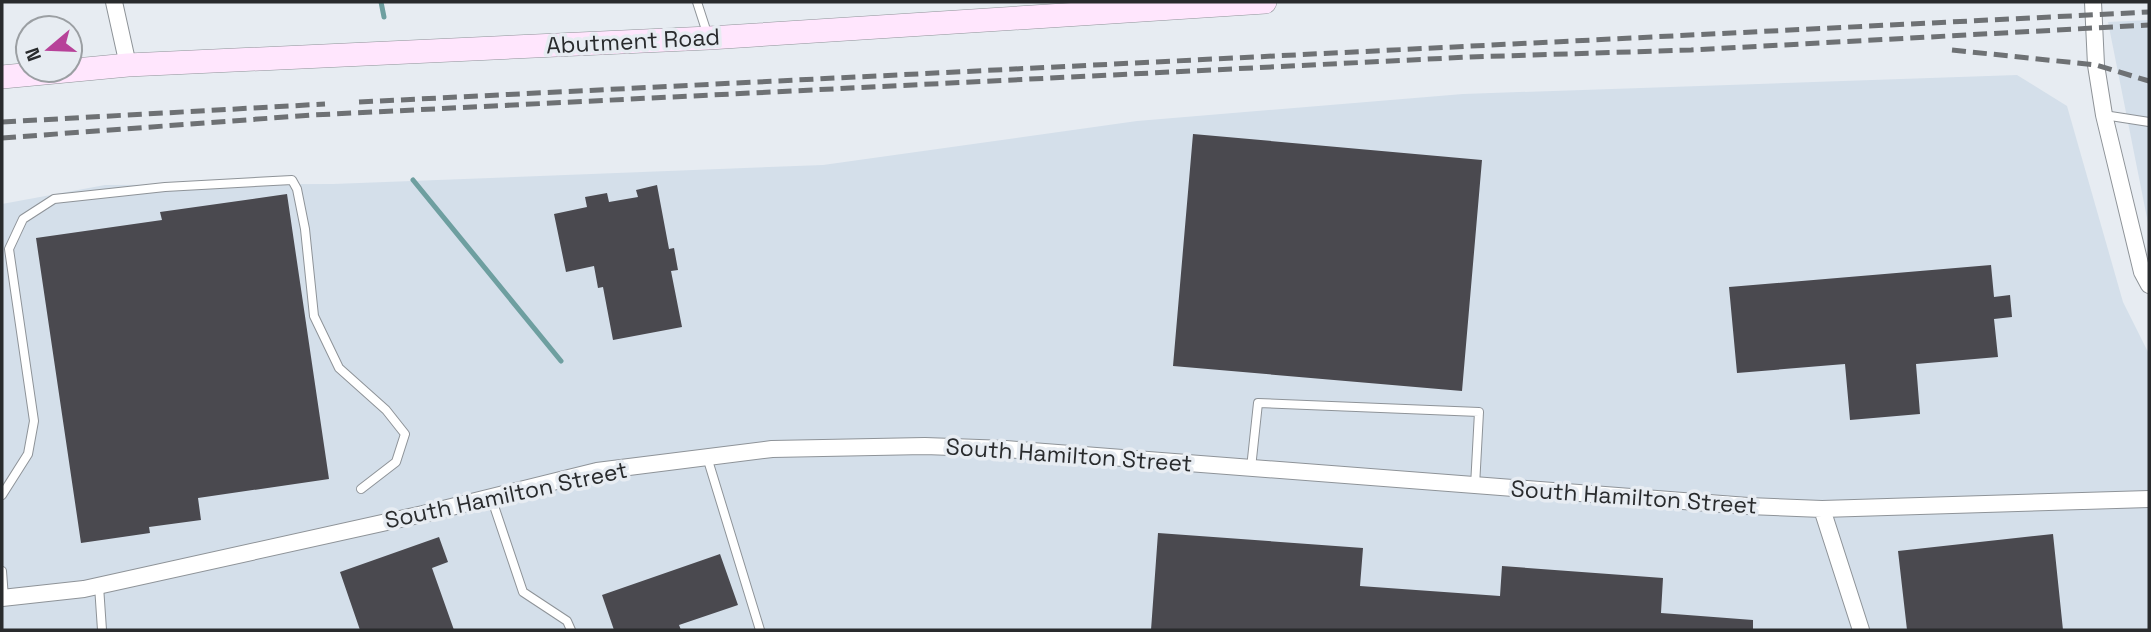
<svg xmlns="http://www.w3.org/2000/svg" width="2151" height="632" font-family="'Space Grotesk',sans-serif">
<rect width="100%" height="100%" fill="#e7ecf2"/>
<path fill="#d4dfea" d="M2149,20V228L2108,22Z
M2017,75L2067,106L2123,302L2149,354V630H2V204L105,185L333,184L823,165L1137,121L1463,94Z"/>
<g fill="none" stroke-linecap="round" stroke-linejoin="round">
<path stroke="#6e9fa0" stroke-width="5" d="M381,2L384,17
M413,180L561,361"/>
</g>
<path fill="#4a494f" d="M1193,134L1482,160L1462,391L1173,366Z
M657,185L669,249L674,248L678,270L671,271L682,327L613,340L603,287L598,288L594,266L566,272L554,214L587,207L585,197L607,193L609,202L638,197L636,190Z
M287,194L329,479L198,498L201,520L149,527L150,533L81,543L36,238L162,220L160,212Z
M1991,265L1994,297L2010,295L2012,317L1994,319L1998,357L1916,364L1920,414L1850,420L1845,364L1737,373L1729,287Z
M1158,533L1363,548L1360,586L1500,596L1502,566L1663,578L1661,613L1753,620V630H1151Z
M2053,534L2063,630H1907L1898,551Z
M439,537L448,562L432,568L454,630H360L340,572Z
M720,554L738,605L679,625L681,630H614L602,595Z"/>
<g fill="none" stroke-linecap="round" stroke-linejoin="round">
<g stroke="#8e9398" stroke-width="10">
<path id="lane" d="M697,2L708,36
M2104,115L2149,122
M707,457L760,630
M1251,468L1258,403L1479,412L1475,486
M2,495L28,454L34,421L9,249L23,219L54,199L165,187L292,180L297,189L305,229L314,316L339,368L386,410L405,434L396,462L361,489
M491,497L523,592L567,621L571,630
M2,571L4,598
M99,586L102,630"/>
</g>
<g stroke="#8e9398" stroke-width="18">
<path id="street" d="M114,2L128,65
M2093,2L2096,65L2104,115L2142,272L2149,285
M1822,509L1861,630
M2,598L84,589L423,514L597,471L772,449L925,446L1006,449L1748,506L1822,509L2149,499"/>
</g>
<g stroke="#8e9398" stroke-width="24">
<path id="secondary" d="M2,77L128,65L709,38L1265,2"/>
</g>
<use href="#lane" stroke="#fff" stroke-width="8"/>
<use href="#street" stroke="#fff" stroke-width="16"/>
<use href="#secondary" stroke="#ffe6fd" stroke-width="23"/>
<path stroke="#6e7174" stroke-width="5" stroke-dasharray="14 7" stroke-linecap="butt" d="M1952,50L2096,65L2149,81
M359,102L2149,12
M2,122L325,104
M2,138L313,115L1470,57L1691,50L2149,25"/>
</g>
<g text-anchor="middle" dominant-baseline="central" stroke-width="7" stroke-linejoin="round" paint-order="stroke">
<g font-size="23" fill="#292b2d" stroke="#e7ecf2">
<text transform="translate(633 41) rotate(-3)">Abutment Road</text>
<text transform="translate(1069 455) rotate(4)">South Hamilton Street</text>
<text transform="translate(506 495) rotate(-12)">South Hamilton Street</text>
<text transform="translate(1634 497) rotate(4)">South Hamilton Street</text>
</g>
</g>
<rect width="2151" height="632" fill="none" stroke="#292b2d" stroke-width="7"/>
<g transform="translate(49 49) rotate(251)"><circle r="33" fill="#e7ecf2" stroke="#9b9fa3" stroke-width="2"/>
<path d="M0-5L12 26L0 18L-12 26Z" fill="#b74299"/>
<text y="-10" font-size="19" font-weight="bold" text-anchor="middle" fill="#292b2d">N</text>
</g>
</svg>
